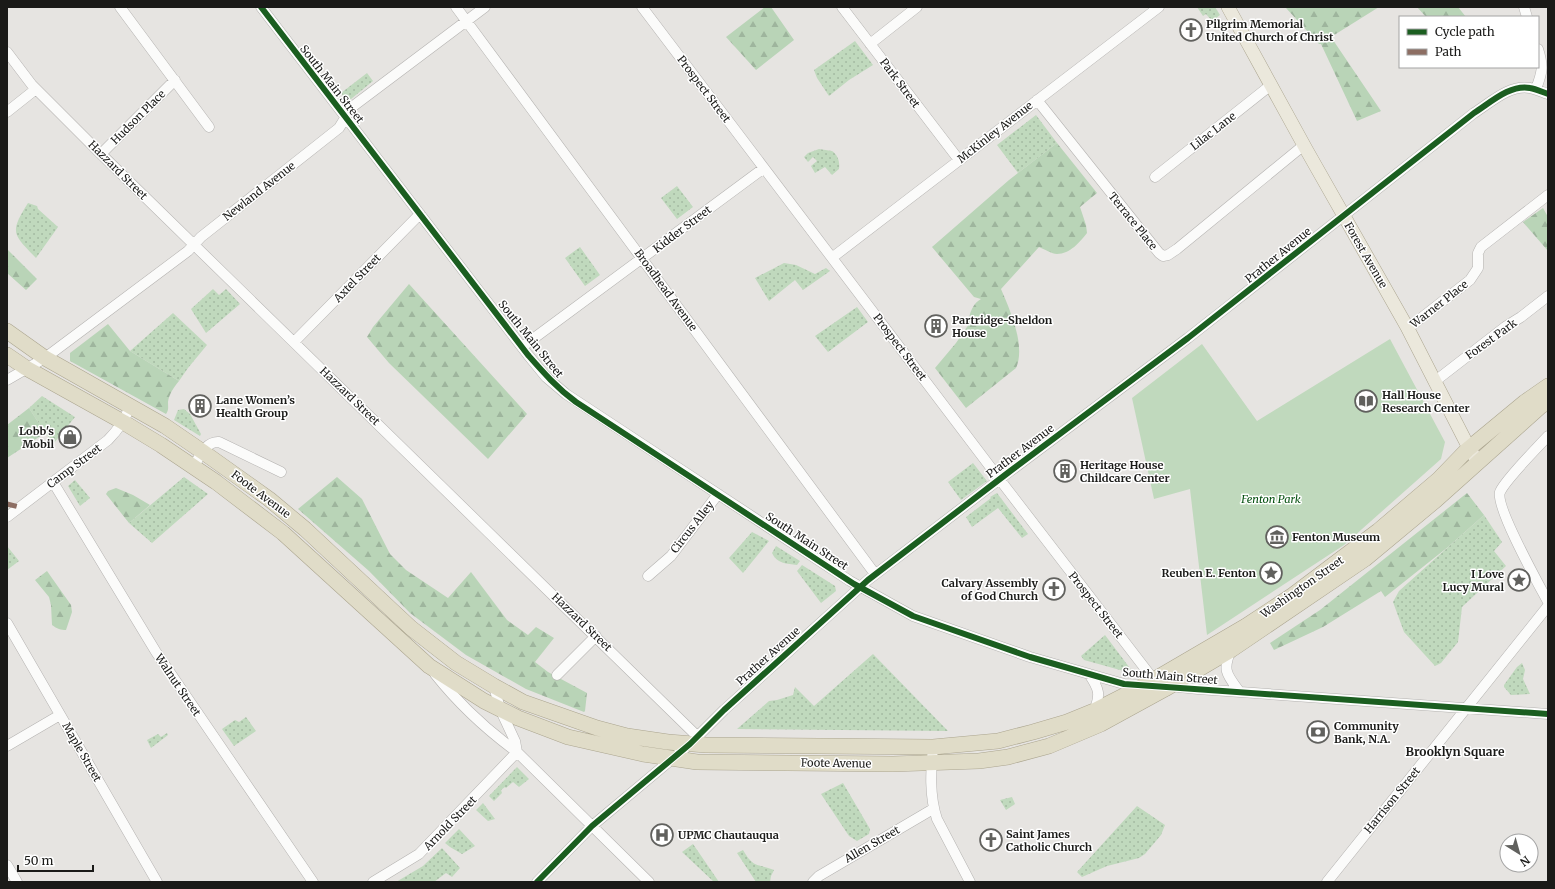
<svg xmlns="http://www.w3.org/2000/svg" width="1555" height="889" font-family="Merriweather,serif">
<defs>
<pattern id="grass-dots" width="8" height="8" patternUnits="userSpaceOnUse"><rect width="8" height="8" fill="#c0d9bd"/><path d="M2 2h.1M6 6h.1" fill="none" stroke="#a4baa2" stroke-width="1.8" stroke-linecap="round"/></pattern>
<pattern id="forest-firs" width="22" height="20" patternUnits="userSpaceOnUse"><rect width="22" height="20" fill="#b9d4b7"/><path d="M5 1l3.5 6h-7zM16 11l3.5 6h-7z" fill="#9eb59d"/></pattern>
</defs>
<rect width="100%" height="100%" fill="#e6e4e1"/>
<path fill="url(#grass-dots)" d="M1197,7H1215L1220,15L1212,21L1206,14L1203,16Z
M855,41L873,65L849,80L829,96L817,78L814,70Z
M367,73L373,81L351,99L346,100L341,93Z
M1036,115L1057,143L1018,173L997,145Z
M819,149L832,151C838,155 840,162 839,169L832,175L825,167L815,173L811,166L817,161L813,157L808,162L804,157L808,153Z
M677,186L693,207L677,219L661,198Z
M28,203L37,206L38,209L58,227L36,258C13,234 9,233 28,203Z
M580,247L600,275L585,286L565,258Z
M784,263L796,265L815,274L826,268L830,271L803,290L795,280L769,301L755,278Z
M213,289L219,295L226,289L240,304L206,333L191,309Z
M857,307L868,322L828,352L815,336Z
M173,313L207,345L188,368L179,381L130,351Z
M42,396L75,417L54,443L45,433L29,408Z
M184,409L190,414L201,434L200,436L174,420L178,410Z
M973,463L987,481L961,500L948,482Z
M184,477L208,494L152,543L129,523Z
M75,480L90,498L80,506L68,486Z
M997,493L1028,534L1022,538L998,508L972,527L966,517L991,498L990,497Z
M1484,515L1502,542L1494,551L1506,566L1462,607L1458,642L1441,663L1435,666L1404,632L1393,602L1399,591Z
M752,532L769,541L743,573L729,558Z
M7,546L19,561L7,570Z
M776,546L800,561L797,565C787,564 776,563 772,553Z
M802,565L835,586L836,591L821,603L797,571Z
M1105,635L1132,671L1131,673L1084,660L1081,656Z
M873,654L948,731L737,729L769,701L777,700L793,695L795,687L814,706Z
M1522,663L1525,670L1523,679L1530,694L1511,695L1504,687V685L1517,667Z
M246,717L256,731L234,746L222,729L235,720L239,722Z
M167,733L168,735L151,748L147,740L158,734L161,737Z
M517,767L529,779L519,787L513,782L506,788L505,787L501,790L502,793L494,801L489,796Z
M843,783L870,829L869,834L857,841L849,836L821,794Z
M1012,797L1015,804L1006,810L1000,800Z
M483,803L495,819L488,821L476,810Z
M1137,806L1165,825L1161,835L1145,854L1139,858L1107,866L1082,877L1077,872Z
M459,829L475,846L462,854L450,847L445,843Z
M693,844L719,882H714L682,852Z
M442,848L460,868L452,877L446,873L434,882H396L423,866Z
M743,850C754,869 757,863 774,870L771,876L770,882H756L737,853Z"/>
<path fill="url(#forest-firs)" d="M765,7H771L794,40L756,70L726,37Z
M1286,7H1379L1331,37L1381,111L1357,121L1321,44H1319L1286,8Z
M1417,7H1458L1466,17H1426Z
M1057,143L1097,193L1080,207L1086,225L1087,233C1080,242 1070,254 1057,254C1052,254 1044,249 1039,247L1001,289C1010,310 1026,346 1016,368L966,408L935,368L956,343L969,324C968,315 973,303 981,299L974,297L932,247L1009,180Z
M1543,208L1548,217V251L1523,222Z
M7,249L37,279L26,290L7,273Z
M409,284L527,414L488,459L389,363L367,337L373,327Z
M108,324L130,351L179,381C174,387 169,394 168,402C168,407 169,410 166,414L70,361V353Z
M29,408L45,433L7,458V425Z
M337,477L362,499L390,554L406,570L448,598L471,572L507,620L528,635L536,627L554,638L535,662L548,672L587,693L585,711L584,712L526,689L466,655L410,613L369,571L298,509Z
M116,488L133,495L150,505L129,523L106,494L108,491Z
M1467,493L1484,515L1448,547L1385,597L1381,591L1323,627L1274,650L1270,643L1320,610Z
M47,571L71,605L72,612L66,630C61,630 57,629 52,625L51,605L49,597L35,580Z"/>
<path fill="#c0d9bd" d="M1390,339L1445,442L1441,459L1344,545L1207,635L1190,489L1154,499L1132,398L1202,344L1257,421Z"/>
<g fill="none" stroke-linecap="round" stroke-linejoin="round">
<g stroke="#b4b2b0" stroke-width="11">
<path id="minor" d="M120,7L209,127
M261,7L528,355L546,377L566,394L850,581L913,616L1030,657L1124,684L1143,685
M456,7L875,574
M642,7L1007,489L1157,684
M842,7L959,160
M1524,7L1527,17
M870,44L917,7
M7,52L32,85L101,154L697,736
M1536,89C1542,73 1544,67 1538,49
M1037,100L1159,253L1163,256L1168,255L1177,249L1304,145
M7,112L36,89
M101,154L175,80
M1155,177L1271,85
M833,257L1159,7
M1407,329L1470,280L1478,268V253L1481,247L1548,195
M294,342L420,214
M522,347L764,168
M7,380L45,358L188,251L201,237L339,128L352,107L485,7
M1434,382L1505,327L1521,317L1548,296
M1548,436C1537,448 1505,480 1500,492C1495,506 1539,585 1548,602
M194,466C200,456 206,441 219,442L281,472
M53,482L156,652L313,882
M7,517L108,440C118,430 125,420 130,406
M648,576L671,556L718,494
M7,623L157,882
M1231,650C1222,670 1227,675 1239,691
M435,674C458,703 487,730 517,752L649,882
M1089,674C1099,689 1101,694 1094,711
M557,675L596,636
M494,686L500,709L515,741L517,752
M1169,686L1198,689L1548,714
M7,746L60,715
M933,747C931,771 929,795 937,819L970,882
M7,865L17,882
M373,882L419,854L517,752
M537,882L592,826L690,744L724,710L868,580L1009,472L1188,338L1474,113C1490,103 1510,84 1530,88C1536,89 1542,92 1548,94
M813,882L819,876L933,809
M1327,882L1548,606"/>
</g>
<g stroke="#aba58f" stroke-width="14">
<path id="major" d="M1228,7L1306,149L1407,327L1469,448L1478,462"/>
</g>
<g stroke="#aba58f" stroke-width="16">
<path id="highway" d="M7,331L45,358L165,426L203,452L269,499L305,529L411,628L456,663L494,686L523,702L597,728L627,736L668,742L706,745L933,747L998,741L1033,732L1067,722L1094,711L1145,685L1246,626L1293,595L1378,531L1439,479L1467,450L1525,402L1548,386
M7,355L26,368L123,422L161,445L216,482L283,533L429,666L484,701L518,718L568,737L643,754L697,762L893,764L979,761L1008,757L1049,746L1101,724L1165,689L1231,650L1365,559L1436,500L1541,406L1548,402"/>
</g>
<use href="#minor" stroke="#fbfbfa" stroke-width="10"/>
<use href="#major" stroke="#ebe8dc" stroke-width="13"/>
<use href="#highway" stroke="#e0dcc8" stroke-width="15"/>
<path stroke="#8d6e63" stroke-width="5" stroke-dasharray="10 5" stroke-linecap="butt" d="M7,504L19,507"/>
<g stroke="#fff" stroke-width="8">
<path id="cycleway" d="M261,7L528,355C543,372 557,388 576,402L854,584L913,616L1030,657L1124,684L1548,714
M537,882L592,826L690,744L724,710L868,580L1009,472L1188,338L1474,113C1490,103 1510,84 1530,88C1536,89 1542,92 1548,94"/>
</g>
<use href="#cycleway" stroke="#1b5e20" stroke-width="6"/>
</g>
<defs>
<g id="church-ring" transform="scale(1.15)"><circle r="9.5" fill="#fff" stroke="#61615e" stroke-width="1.5"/><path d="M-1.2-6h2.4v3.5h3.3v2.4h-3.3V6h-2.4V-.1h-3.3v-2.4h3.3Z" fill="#61615e"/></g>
<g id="building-ring" transform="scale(1.15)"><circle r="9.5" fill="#fff" stroke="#61615e" stroke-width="1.5"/><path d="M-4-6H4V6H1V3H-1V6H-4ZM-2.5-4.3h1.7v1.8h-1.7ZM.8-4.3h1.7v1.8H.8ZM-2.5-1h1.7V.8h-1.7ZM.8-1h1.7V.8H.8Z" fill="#61615e"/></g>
<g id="library-ring" transform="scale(1.15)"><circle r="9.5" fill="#fff" stroke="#61615e" stroke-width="1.5"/><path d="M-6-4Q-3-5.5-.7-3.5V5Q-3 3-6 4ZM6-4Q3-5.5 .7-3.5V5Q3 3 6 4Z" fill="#61615e"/></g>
<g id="shop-ring" transform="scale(1.15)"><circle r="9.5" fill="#fff" stroke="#61615e" stroke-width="1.5"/><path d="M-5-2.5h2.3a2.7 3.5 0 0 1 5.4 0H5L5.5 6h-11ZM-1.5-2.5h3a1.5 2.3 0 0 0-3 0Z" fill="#61615e"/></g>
<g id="museum-ring" transform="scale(1.15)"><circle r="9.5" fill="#fff" stroke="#61615e" stroke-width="1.5"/><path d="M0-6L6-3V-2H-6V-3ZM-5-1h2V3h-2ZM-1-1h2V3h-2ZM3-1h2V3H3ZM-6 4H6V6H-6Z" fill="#61615e"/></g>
<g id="sight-ring" transform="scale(1.15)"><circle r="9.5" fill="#fff" stroke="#61615e" stroke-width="1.5"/><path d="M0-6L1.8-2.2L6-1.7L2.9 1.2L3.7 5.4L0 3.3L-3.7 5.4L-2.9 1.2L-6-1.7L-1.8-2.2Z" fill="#61615e"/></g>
<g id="bank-ring" transform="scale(1.15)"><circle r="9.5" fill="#fff" stroke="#61615e" stroke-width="1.5"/><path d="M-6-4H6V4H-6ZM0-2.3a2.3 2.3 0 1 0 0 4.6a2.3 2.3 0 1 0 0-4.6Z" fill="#61615e"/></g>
<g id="hospital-ring" transform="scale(1.15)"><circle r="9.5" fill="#fff" stroke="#61615e" stroke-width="1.5"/><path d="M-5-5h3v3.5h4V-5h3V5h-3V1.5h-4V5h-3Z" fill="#61615e"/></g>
</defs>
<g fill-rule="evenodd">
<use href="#church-ring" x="1191" y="30"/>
<use href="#building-ring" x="936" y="326"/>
<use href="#library-ring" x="1366" y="401"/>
<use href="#building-ring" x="200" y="406"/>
<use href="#shop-ring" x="70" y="437"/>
<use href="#building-ring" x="1065" y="471"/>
<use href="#museum-ring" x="1277" y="537"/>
<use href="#sight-ring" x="1271" y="573"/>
<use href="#sight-ring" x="1519" y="580"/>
<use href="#church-ring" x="1054" y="589"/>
<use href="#bank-ring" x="1318" y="732"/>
<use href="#hospital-ring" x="662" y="835"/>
<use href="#church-ring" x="991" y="840"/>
</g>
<g text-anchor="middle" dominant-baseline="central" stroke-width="3" stroke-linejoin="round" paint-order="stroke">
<g font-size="11" font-weight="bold" fill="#1a1a18" stroke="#fff" text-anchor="start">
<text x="1206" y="24">Pilgrim Memorial<tspan x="1206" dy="13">United Church of Christ</tspan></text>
<text x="952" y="320">Partridge-Sheldon<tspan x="952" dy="13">House</tspan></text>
<text x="1382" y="395">Hall House<tspan x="1382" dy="13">Research Center</tspan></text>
<text x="216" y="400">Lane Women’s<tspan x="216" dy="13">Health Group</tspan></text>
<text x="54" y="431" text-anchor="end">Lobb's<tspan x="54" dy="13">Mobil</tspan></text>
<text x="1080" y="465">Heritage House<tspan x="1080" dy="13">Childcare Center</tspan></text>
<text x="1292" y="537">Fenton Museum</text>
<text x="1256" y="573" text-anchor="end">Reuben E. Fenton</text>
<text x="1504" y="574" text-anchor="end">I Love<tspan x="1504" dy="13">Lucy Mural</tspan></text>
<text x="1038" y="583" text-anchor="end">Calvary Assembly<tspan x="1038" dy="13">of God Church</tspan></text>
<text x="1334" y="726">Community<tspan x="1334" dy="13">Bank, N.A.</tspan></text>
<text x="1006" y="834">Saint James<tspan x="1006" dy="13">Catholic Church</tspan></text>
<text x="678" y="835">UPMC Chautauqua</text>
</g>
<g font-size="11" fill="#1a1a18" stroke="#fff">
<text transform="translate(900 83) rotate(53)">Park Street</text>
<text transform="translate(332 84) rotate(52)">South Main Street</text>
<text transform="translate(704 89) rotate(53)">Prospect Street</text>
<text transform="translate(138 117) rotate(-45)">Hudson Place</text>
<text transform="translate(1213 131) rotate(-38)">Lilac Lane</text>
<text transform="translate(995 132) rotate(-38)">McKinley Avenue</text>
<text transform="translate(118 170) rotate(45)">Hazzard Street</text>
<text transform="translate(259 191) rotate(-38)">Newland Avenue</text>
<text transform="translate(1133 221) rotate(51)">Terrace Place</text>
<text transform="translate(682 229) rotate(-37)">Kidder Street</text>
<text transform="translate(1278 255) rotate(-39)">Prather Avenue</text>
<text transform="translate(1366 255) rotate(60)">Forest Avenue</text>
<text transform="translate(357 278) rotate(-46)">Axtel Street</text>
<text transform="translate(666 290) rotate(54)">Broadhead Avenue</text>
<text transform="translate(1439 304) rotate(-38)">Warner Place</text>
<text transform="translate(531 339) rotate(51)">South Main Street</text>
<text transform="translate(1491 339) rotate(-36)">Forest Park</text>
<text transform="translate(900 347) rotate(53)">Prospect Street</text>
<text transform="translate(350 396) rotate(44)">Hazzard Street</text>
<text transform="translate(1020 451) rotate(-37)">Prather Avenue</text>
<text transform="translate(74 466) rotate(-37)">Camp Street</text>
<text transform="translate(261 494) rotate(37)">Foote Avenue</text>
<text transform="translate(692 527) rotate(-52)">Circus Alley</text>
<text transform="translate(807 541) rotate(33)">South Main Street</text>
<text transform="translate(1302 587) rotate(-35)">Washington Street</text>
<text transform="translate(1096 605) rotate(52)">Prospect Street</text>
<text transform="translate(582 622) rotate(44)">Hazzard Street</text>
<text transform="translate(768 656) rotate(-42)">Prather Avenue</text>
<text transform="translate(1170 676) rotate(5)">South Main Street</text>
<text transform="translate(178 685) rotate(56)">Walnut Street</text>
<text transform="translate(82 752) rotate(60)">Maple Street</text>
<text transform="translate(836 763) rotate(1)">Foote Avenue</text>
<text transform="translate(1392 800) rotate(-51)">Harrison Street</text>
<text transform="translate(450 823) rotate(-46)">Arnold Street</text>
<text transform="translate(872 844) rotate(-30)">Allen Street</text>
</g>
<g font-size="11" font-style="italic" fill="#04500f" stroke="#fff">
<text x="1271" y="499">Fenton Park</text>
</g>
<g font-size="12" font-weight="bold" fill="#1a1a18" stroke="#fff">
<text x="1455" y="751">Brooklyn Square</text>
</g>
</g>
<rect width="1555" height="889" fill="none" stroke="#1a1a18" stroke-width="16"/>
<rect x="1399" y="16" width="140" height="52" fill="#ffffff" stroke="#a3a3a3"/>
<rect x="1407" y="29" width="20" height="6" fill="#1b5e20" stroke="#a3a3a3"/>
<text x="1435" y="36" font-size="12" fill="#1a1a18">Cycle path</text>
<rect x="1407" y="49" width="20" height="6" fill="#8d6e63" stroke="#a3a3a3"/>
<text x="1435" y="56" font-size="12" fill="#1a1a18">Path</text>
<g transform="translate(1519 853) rotate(143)"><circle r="19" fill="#ffffff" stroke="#a3a3a3"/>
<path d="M0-3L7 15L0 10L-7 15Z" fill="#61615e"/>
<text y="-6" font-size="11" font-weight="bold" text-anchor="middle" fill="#1a1a18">N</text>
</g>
<path d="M18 865v6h75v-6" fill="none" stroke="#1a1a18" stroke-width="2"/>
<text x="24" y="865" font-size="12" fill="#1a1a18" stroke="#ffffff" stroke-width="3" paint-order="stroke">50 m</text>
</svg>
